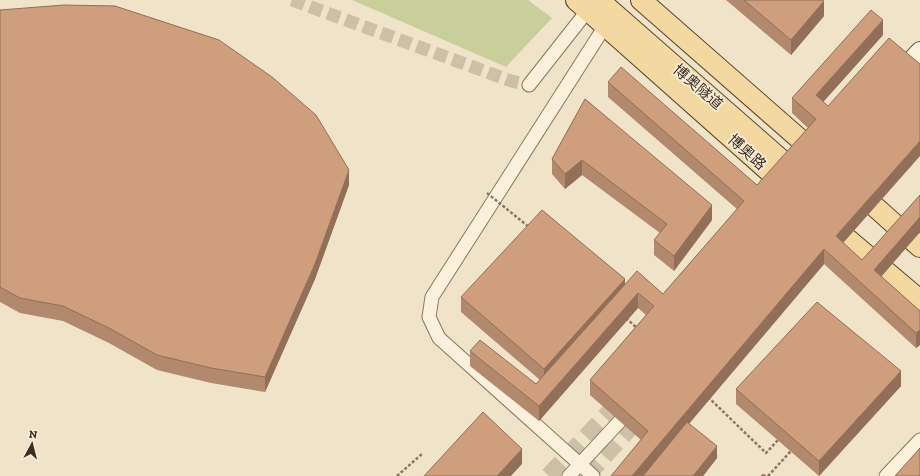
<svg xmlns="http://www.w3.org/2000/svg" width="920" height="476" font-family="'Zilla Slab','Noto Sans SC',serif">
<rect width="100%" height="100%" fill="#f0e4c8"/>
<path fill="#c9cf9b" d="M352,0H528L552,18L506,67Z"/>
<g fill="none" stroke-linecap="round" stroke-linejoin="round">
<path stroke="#ccc0a6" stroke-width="13" stroke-dasharray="13 6" stroke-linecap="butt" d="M292,0L511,81L529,85"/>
<path stroke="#ccc0a6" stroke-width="18" stroke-dasharray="18 9" stroke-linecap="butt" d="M549,476L626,395
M586,476L645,411"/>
<g stroke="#8d765c" stroke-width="15">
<path id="street" d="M529,85L588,10
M569,476L632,408
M593,476L439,338L429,317L432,297L605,26
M886,476L920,440"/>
</g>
<g stroke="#6f573f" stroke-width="20">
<path id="secondary" d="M897,76L920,51"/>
</g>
<g stroke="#5b4430" stroke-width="22">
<path id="primary" d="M576,0L790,190
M599,0L801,177
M641,0L819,156
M854,188L920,247
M826,221L920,300"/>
</g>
<path stroke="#8d765c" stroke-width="2.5" stroke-dasharray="3 2" stroke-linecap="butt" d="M397,476L423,453
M768,476L791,451"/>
<use href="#street" stroke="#faf1dc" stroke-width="13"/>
<use href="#secondary" stroke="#faf1dc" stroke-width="18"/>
<use href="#primary" stroke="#f3d9a0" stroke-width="20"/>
<path stroke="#8d765c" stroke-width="2.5" stroke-dasharray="3 2" stroke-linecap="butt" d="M487,193L529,227
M626,318L638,329
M708,397L766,453L778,440"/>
</g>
<path fill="#b2896c" d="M726,0H822L824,16L791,55Z
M0,10L349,185L315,279L265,392L211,383L157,370L109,343L63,321L20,313L0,302Z
M883,35L823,102L843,243L862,260L920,195V232L881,276L920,311V345L916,348L824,264L689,423L717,458L703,476H611L641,440L590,395V380L646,315L638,308L539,421L470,366V351L536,384L540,380L461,312V297L625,284L663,294L737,209L608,97V82L757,185L808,128L792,113V98Z
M585,99L712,220L674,271L654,255V240L660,233L582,175L565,189L552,174V159Z
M901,386L819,476L736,404V389Z"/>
<path fill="#916f58" d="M824,1V16L791,55V40Z
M883,20V35L816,110V95Z
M920,141V156L836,251V236Z
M582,160V175L565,189V174Z
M349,170V185L315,279L265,392V377Z
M712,205V220L674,271V256Z
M920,217V232L874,285V270Z
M824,249V264L645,476H632Z
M625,279V294L544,384V369Z
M638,293V308L539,421V406Z
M920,330V345L916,348V333Z
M901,371V386L819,476V461Z
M717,446V458L703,476H693Z
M522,449V464L511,476H497Z"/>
<path fill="#cf9f7d" stroke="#916f58" d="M744,0H822L824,1L791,40Z
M64,5L115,6L219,40L272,77L316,115L349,170L315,264L265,377L211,368L157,355L109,328L63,306L20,298L0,287V10Z
M871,10L883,20L816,95L828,106L889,38L920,64V141L836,236L862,260L920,195V217L874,270L920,311V330L916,333L824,249L632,476H611L648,431L590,380L654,306L638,293L539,406L470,351L480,340L536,384L637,271L663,294L744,201L608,82L621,67L757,185L816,119L792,98Z
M585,99L712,205L674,256L654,240L667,224L582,160L565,174L552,159Z
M542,210L625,279L544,369L461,297Z
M817,302L901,371L819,461L736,389Z
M483,412L522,449L497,476H424Z
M687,422L717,446L693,476H643Z
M920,448V476H895Z
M763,474L766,476H761Z"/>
<g text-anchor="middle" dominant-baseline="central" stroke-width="3.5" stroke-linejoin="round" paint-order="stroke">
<g font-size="15" fill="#3d2e20" stroke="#f7eed8">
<text transform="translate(698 87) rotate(41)">博奥隧道</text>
<text transform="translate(747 152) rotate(42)">博奥路</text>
</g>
</g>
<g transform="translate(32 444) rotate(7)" stroke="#f7eed8" stroke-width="3" paint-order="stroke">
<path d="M0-3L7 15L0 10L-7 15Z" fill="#3d2e20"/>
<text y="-6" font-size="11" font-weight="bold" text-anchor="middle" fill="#3d2e20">N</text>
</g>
</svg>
